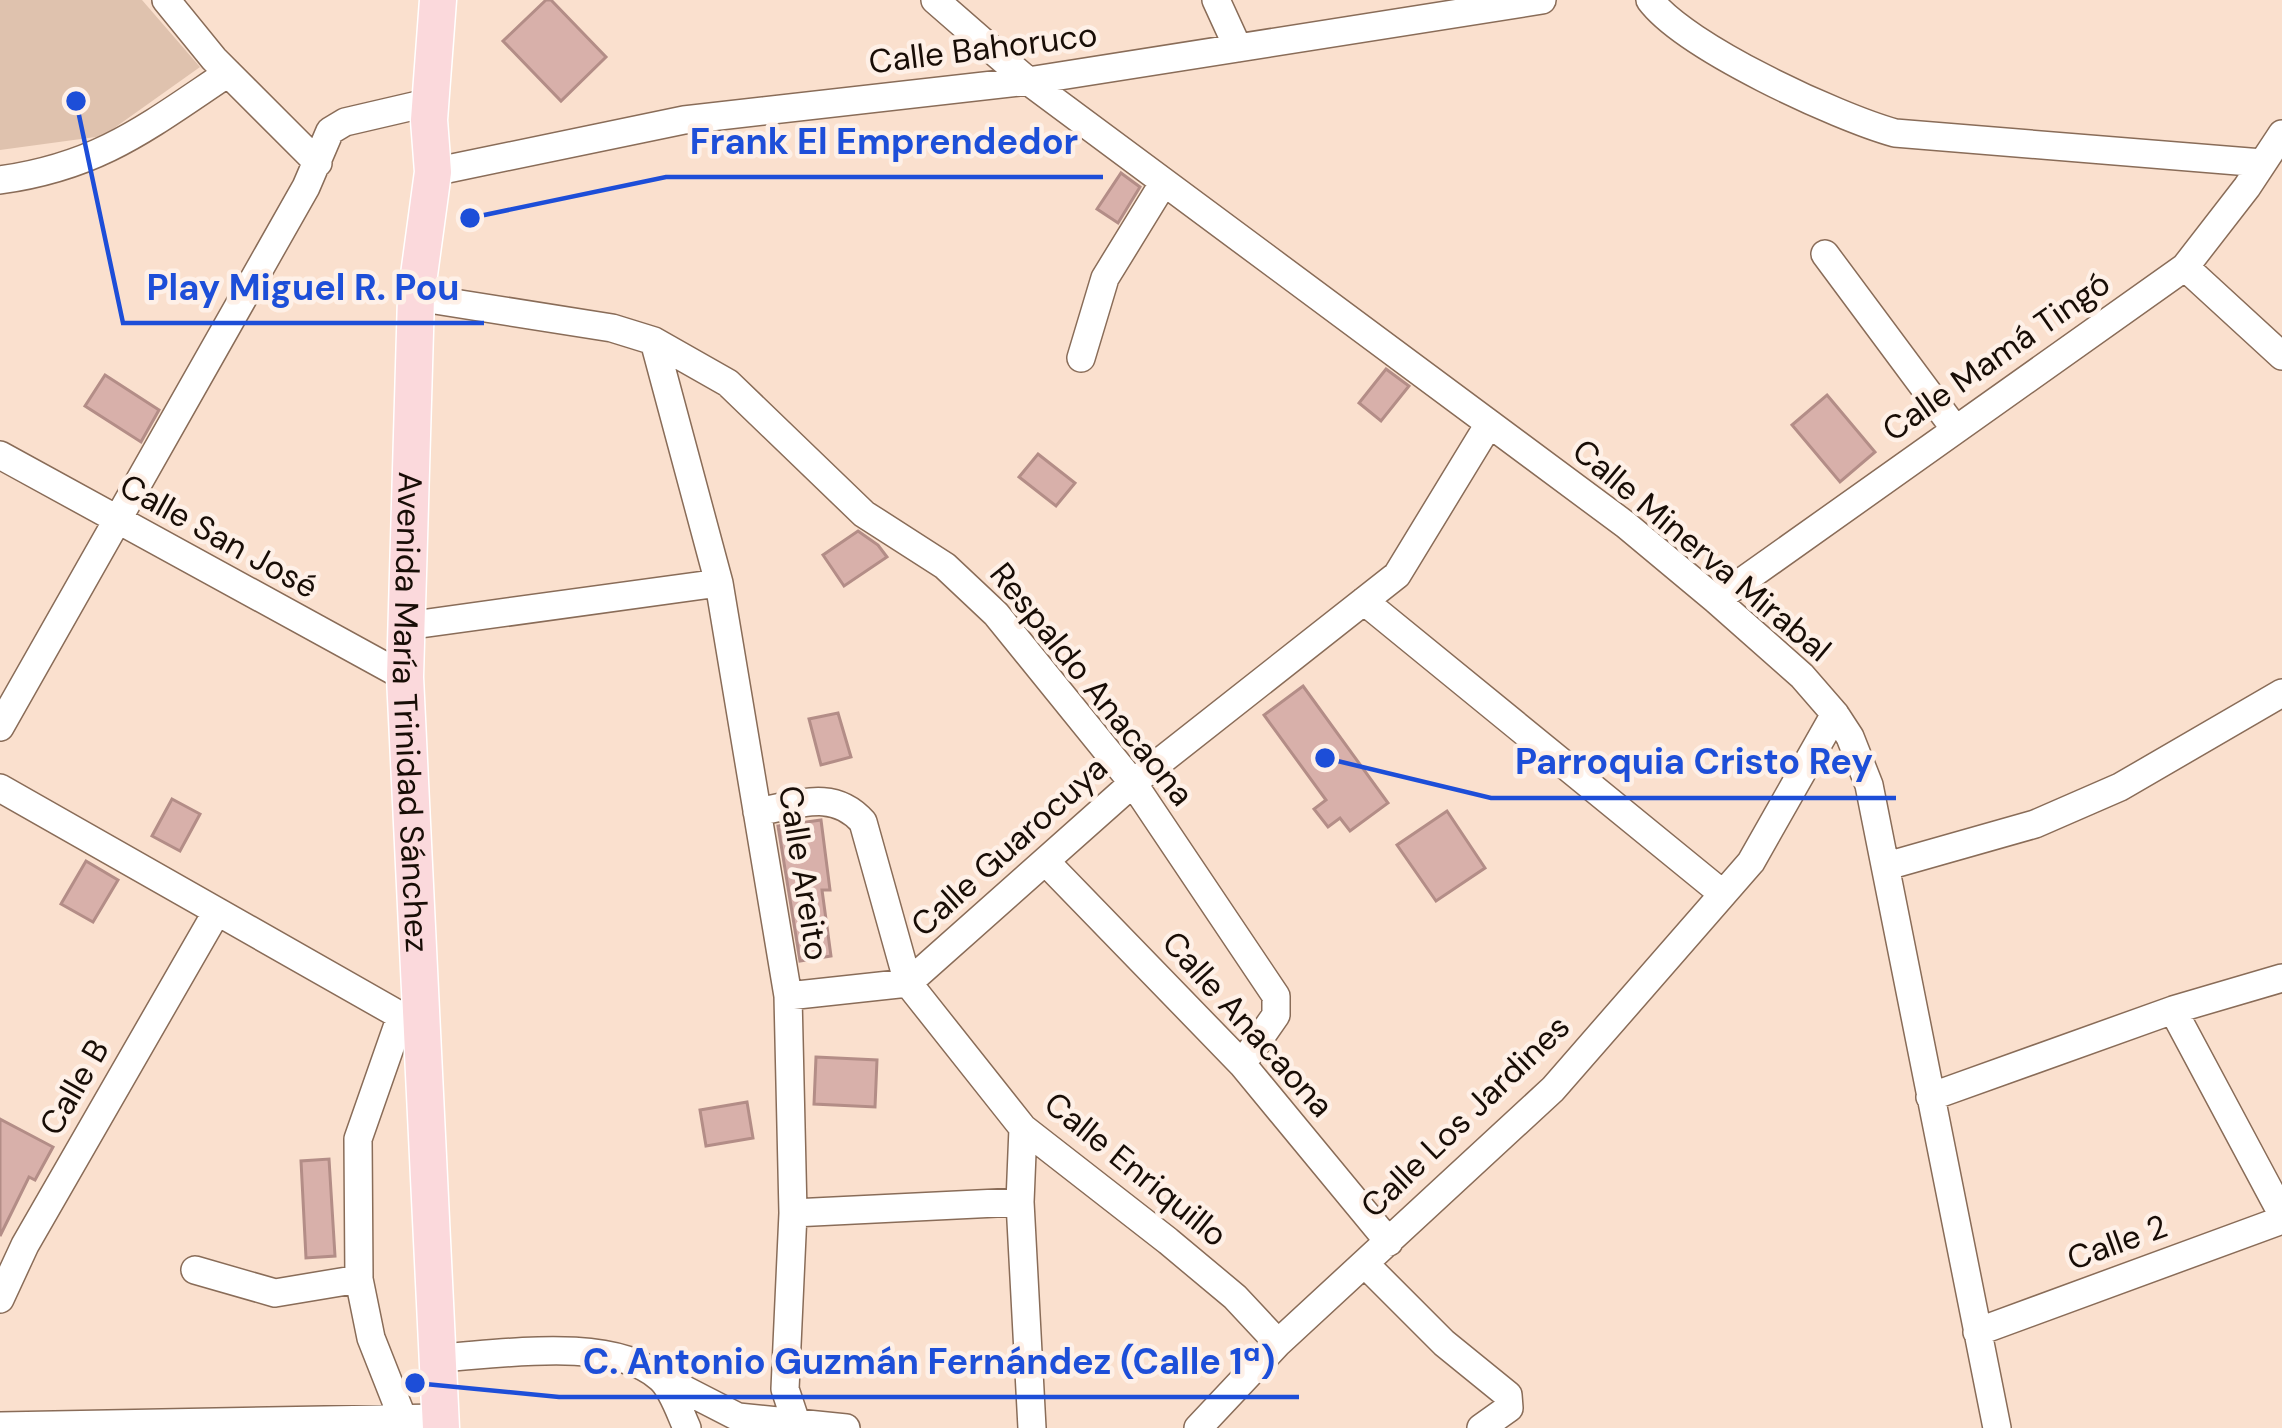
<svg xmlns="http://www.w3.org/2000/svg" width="2282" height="1428" font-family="'DM Sans',sans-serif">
<rect width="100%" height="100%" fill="#fae0ce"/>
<path fill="#dfc2ae" d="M0,0H142L200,67L103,136L0,150Z"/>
<path fill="#d8b0aa" stroke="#b38d87" stroke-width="3" d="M546,0H551L606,57L561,101L503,41Z
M1121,173L1140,187L1118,223L1097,209Z
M1386,369L1409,386L1381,421L1359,403Z
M105,375L159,410L141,442L85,406Z
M1827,395L1875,452L1840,482L1792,425Z
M1038,454L1075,483L1056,506L1019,477Z
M858,531L878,545L887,557L844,586L823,555Z
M1303,686L1388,803L1350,831L1340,818L1328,827L1314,809L1326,800L1264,715Z
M838,713L851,757L821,765L809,719Z
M172,799L200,814L180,851L152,836Z
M1447,811L1485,868L1436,901L1397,845Z
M821,820L830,890H822L831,956L800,961L778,826Z
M86,861L118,880L93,922L61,904Z
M816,1057L877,1060L875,1107L814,1104Z
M747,1102L753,1138L706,1146L700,1110Z
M0,1119L53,1147L35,1180L29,1177L0,1236Z
M329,1159L335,1256L306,1258L301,1161Z"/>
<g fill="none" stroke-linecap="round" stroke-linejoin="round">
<g stroke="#896c58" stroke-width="30">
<path id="minor" d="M166,0L214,59L318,163
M935,0L1028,81L1626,525L1716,600L1802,676L1835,714L1850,737L1869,785L1997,1428
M1216,0L1238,48
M1650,0C1685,47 1837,117 1895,133L2262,163
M433,172L684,120L1028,81L1542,0
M0,180C100,166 147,127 228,73
M1825,254L1955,429
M2185,267L2282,356
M416,297L612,328L654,341L728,383L864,514L945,566L996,614L1133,783L1276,996V1015L1242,1064
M654,341L719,583L788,996L793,1213L785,1389L797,1425
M1081,358L1105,278L1164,182
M0,455L405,677
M1716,600L2185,267L2247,187L2282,134
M1364,601L1723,894
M406,626L719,583
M0,727L306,187L330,131L345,122L431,102
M0,788L424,1029
M757,812C797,805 833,788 863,822L908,983L1023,1128L1168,1241L1235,1297L1278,1343
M1046,862L1242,1064L1389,1242
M1887,866L2035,824L2120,787L2282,693
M788,996L908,983L1133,783L1397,575L1489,424
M2173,1010L2282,1214
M401,1016L358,1139L359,1279L371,1338L403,1419
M1930,1097L2173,1010L2282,978
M1023,1128L1020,1202L1032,1428
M793,1213L1020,1202
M1365,1264L1444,1343L1508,1395L1509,1408L1481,1428
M195,1270L275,1293L359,1279
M0,1299L25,1245L216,913
M1977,1332L2282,1220
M437,1358C497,1355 612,1335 660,1378C672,1388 680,1413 687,1428
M662,1378L738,1417L846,1428
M0,1426L439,1418
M1198,1428L1278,1343L1553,1089L1751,862L1835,714"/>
</g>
<g stroke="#fff" stroke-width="39">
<g id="major">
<path id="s1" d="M438,0L429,120L433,172L416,297L405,677L441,1428"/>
</g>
</g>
<use href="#minor" stroke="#fff" stroke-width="27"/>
<use href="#major" stroke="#fbd9dc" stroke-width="36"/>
</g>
<g text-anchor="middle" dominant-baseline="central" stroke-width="9" stroke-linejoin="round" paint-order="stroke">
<g font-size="33" fill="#180d06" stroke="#fef0e7">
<text transform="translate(983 48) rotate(-7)">Calle Bahoruco</text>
<text transform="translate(1996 356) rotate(-35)">Calle Mamá Tingó</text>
<text transform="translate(219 536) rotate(29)">Calle San José</text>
<text transform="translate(1702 550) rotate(40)">Calle Minerva Mirabal</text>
<text transform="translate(1092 684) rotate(51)">Respaldo Anacaona</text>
<text stroke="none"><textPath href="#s1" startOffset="714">Avenida María Trinidad Sánchez</textPath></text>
<text transform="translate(1009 846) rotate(-42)">Calle Guarocuya</text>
<text transform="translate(804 873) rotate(81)">Calle Areito</text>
<text transform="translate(1248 1024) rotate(48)">Calle Anacaona</text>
<text transform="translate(74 1087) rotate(-60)">Calle B</text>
<text transform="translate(1465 1116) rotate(-44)">Calle Los Jardines</text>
<text transform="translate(1136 1169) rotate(39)">Calle Enriquillo</text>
<text transform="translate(2117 1242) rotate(-20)">Calle 2</text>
</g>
</g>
<path fill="none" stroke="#1d4ed8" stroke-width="4.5" d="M470 218L666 177H1103M76 101L123 323H484M1325 758L1491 798H1896M415 1383L559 1397H1299"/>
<g fill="#1d4ed8" stroke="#fef0e7" stroke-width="4.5">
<circle cx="470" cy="218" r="12"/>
<circle cx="76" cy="101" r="12"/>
<circle cx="1325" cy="758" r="12"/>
<circle cx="415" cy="1383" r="12"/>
</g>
<g font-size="36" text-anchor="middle" font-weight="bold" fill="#1d4ed8" stroke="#fef0e7" stroke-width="9" stroke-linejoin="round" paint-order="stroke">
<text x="884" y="154">Frank El Emprendedor</text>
<text x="303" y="300">Play Miguel R. Pou</text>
<text x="1694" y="774">Parroquia Cristo Rey</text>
<text x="929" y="1374">C. Antonio Guzmán Fernández (Calle 1ª)</text>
</g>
</svg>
